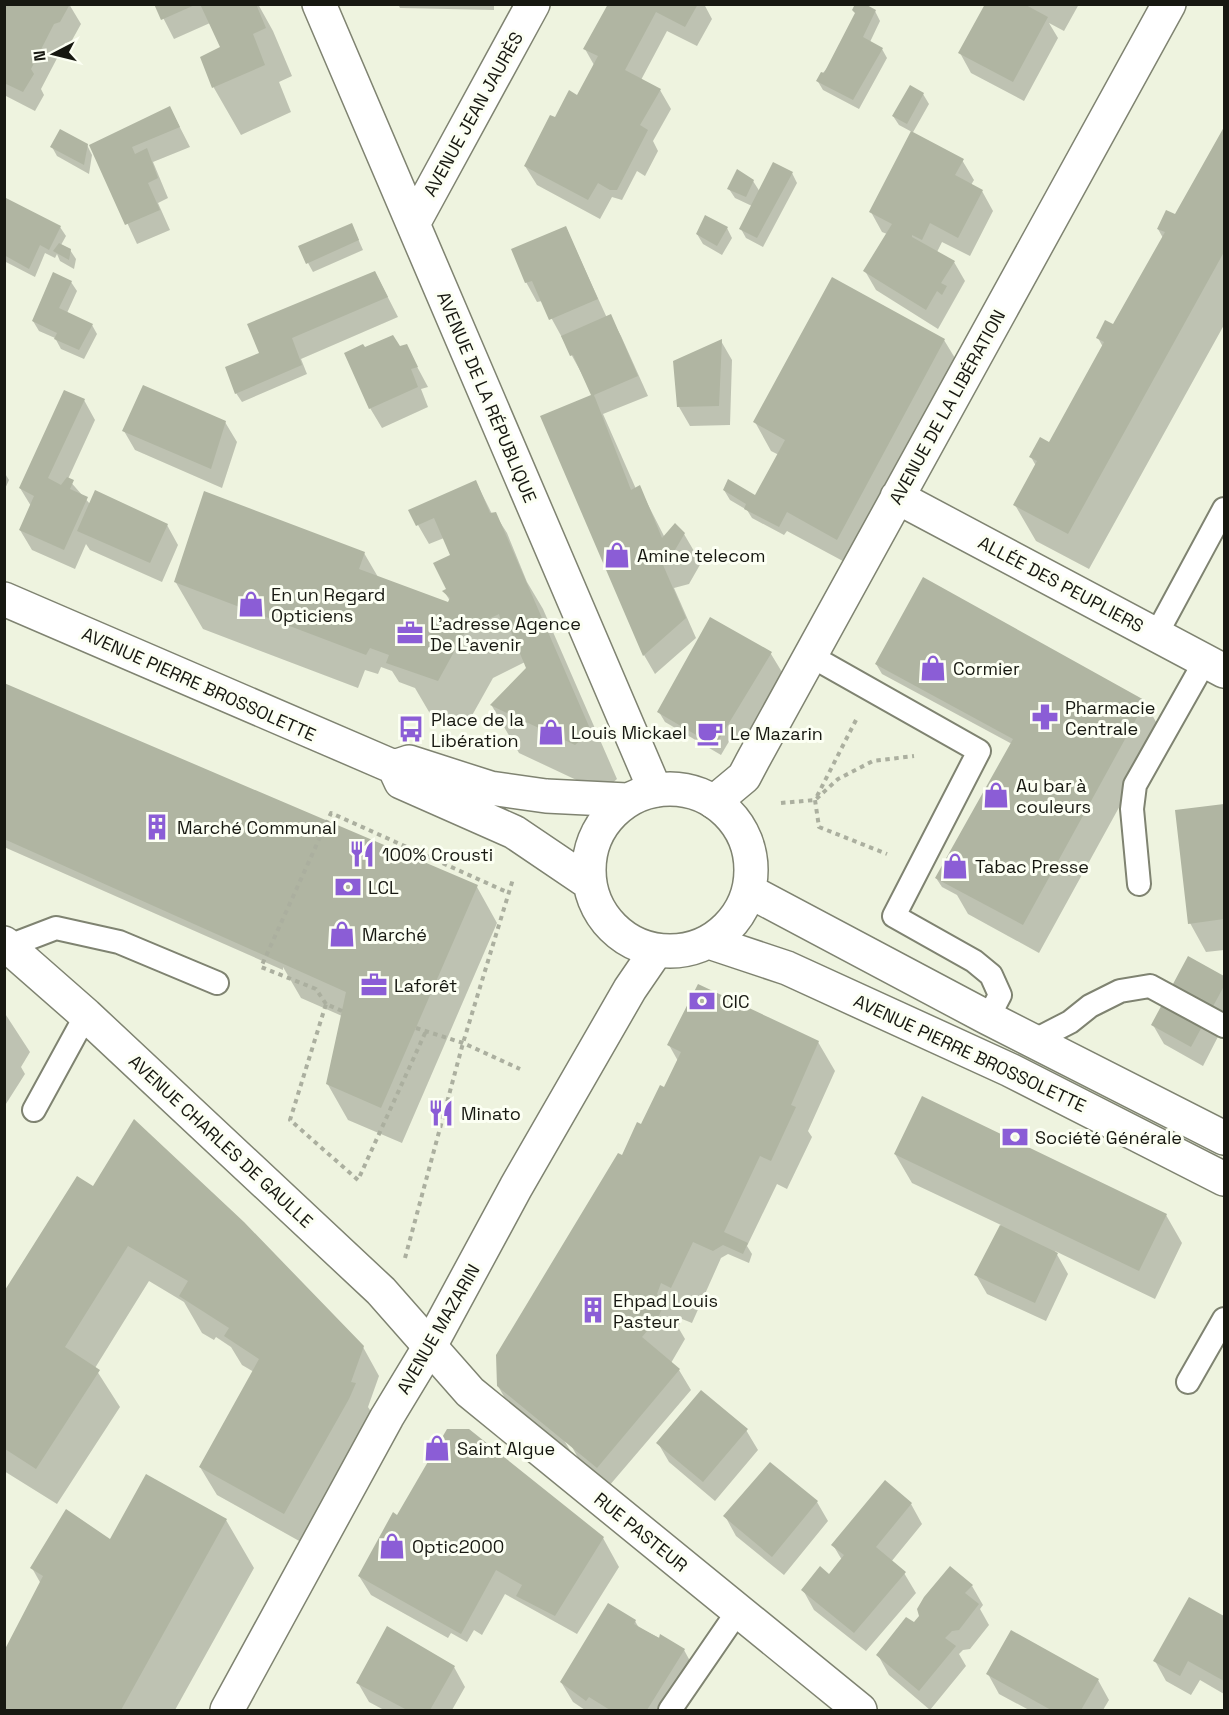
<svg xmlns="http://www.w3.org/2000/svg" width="1229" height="1715" font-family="'Space Grotesk',sans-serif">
<rect width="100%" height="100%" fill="#eef3df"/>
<path fill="#0003" d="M4,4H69L81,24L71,42L65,43L41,89L44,95L35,111L4,95Z
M156,4H258L273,31L292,76L279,82L291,112L241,135L214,88L202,57L222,48L210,23L174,39Z
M398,4H494V10L400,8Z
M610,4H704L712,19L697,46L667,31L641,80L660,90L671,109L653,141L658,151L645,176L637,171L622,200L612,197L600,219L537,185L525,166L556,119L578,97L594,65L585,49Z
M986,4H1079L1064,31L1049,23L1058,38L1024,101L971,73L960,53Z
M875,11L880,21L870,42L882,49L887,58L859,109L823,90L817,80Z
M923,94L929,104L912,134L962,160L974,180L971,185L982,191L993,211L970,256L942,242L937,252L954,262L965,281L938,329L876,290L865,271L887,234L882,232L871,212L912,132L899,125L893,116Z
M170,108L190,147L153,162L168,198L158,203L170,230L137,244L91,145Z
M1224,130V325L1089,569L1036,541L1015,505L1036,466L1031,457L1050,444L1103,347L1098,338L1114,326L1163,238L1158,229L1176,216Z
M87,145L92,155L89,174L57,156L52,147Z
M792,173L797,183L763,247L746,238L741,229L752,206L735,198L729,189L753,181L760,192Z
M4,198L60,227L66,236L61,245L70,250L76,259L74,269L60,261L57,254L55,258L45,253L35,277L4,261Z
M352,225L363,250L313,272L308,263Z
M566,228L607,318L610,316L621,336L648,396L603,414L636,489L639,487L665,538L684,534L701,563L689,584L674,588L696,638L655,674L644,655L594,396L542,301L537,302L526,282Z
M727,228L732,238L722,255L703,244L697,234Z
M375,272L398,317L301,359L307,374L242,402L236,393L261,353Z
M71,282L77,291L67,313L92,325L97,334L84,359L61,349L55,338L39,331L33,321Z
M944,340L961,368L854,567L787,531L784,535L752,518L747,510L730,500L724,490L756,497L779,455L771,451L755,422Z
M721,341L732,360L730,425L690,426L679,407Z
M406,346L428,387L421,389L428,407L382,428L370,408L365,349Z
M84,400L95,420L68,479L90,504L167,525L178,545L162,582L90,550L86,544L75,569L32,550L20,530L31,506L20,488Z
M225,422L237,442L222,488L135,450L124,431Z
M4,472L9,480L4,491Z
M476,482L492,514H495L507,533L527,582L543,609L617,779L602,792L519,753L492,706L528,668L525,662L493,678L465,728L432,717L415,688L399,682L392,671L381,667L378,674L365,670L358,688L203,629L175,581L364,553L378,577L449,604L450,601L444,591L448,590L452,556L444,538L429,544L418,525Z
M710,619L771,654L788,682L754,741L731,738L721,755L665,722L659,712Z
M876,664L1145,702L1161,731L1039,953L968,914L957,895L942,887L936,878L1012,744L882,674Z
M4,685L477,887L497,923L402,1143L348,1120L327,1083L342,1016L301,998L283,967V970L4,847Z
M1224,806V950L1206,952L1190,923L1177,812Z
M1189,958L1224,978V1025L1203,1066L1164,1044L1153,1025Z
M4,1012L30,1052L21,1067L25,1074L4,1107Z
M818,1042L835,1071L808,1131L812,1137L787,1189L777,1184L747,1246L752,1254L749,1263L728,1254L721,1258L692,1323L682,1319L678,1327L685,1339L671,1363L679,1370L691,1390L609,1486L591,1481L567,1438L564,1440L586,1477L519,1423L498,1386L623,1157L665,1089L678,1061L669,1045Z
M895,1154L1166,1215L1182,1243L1155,1299L1055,1251L1068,1274L1046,1321L987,1294L976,1275L1001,1225L912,1183Z
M78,1178L363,1347L379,1376L368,1407L372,1413L301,1542L217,1495L200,1467L254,1372L242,1365L231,1347L216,1337L214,1340L202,1333L184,1302L149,1281L95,1368L120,1407L57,1504L4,1471V1293Z
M746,1430L758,1450L715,1501L669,1462L658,1443Z
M147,1476L226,1520L254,1568L175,1710H4V1654L41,1584L32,1568L111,1541Z
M817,1502L828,1521L784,1575L736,1536L725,1516Z
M911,1504L922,1524L891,1562L904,1573L916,1593L866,1651L814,1610L803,1590L829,1576L842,1560L833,1545Z
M398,1517L603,1538L619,1567L577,1634L505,1594L482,1635L474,1630L467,1642L451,1633L448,1638L371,1595L359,1576Z
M972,1586L983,1605L980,1609L989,1625L970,1649L963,1650L959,1654L966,1666L930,1710L889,1675L878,1655L921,1617Z
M1190,1599L1224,1618V1694L1200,1680L1191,1695L1166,1681L1155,1661Z
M635,1621L639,1628L684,1650L695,1670L670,1710H585L573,1702L561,1682Z
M454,1667L465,1687L452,1710H384L369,1702L358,1683Z
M988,1674L1098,1680L1109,1700L1103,1710H1029L999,1694Z"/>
<path fill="#b0b5a2" d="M4,4H70L60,22L54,24L31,69L34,74L23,92L4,83Z
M154,4H197L161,20Z
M200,4H256L266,28L253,34L265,65L212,88L200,57L220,47Z
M608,4H698L685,27L656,12L625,70L661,89L640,125L648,130L617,190H610L598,183L588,200L524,166L550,115L555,117L569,90L577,95L598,56L583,49Z
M855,4H865L876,10L863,37L883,48L853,100L816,81L821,72L824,73L855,13L852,10Z
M985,4H1024L1048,17L1013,82L958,53Z
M910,85L924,93L907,124L892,116Z
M170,106L180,127L132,147L135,154L147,148L158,178L148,183L160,210L125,225L89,145Z
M1224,127V252L1068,534L1013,505L1037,461L1029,457L1040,437L1049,442L1104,342L1096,338L1105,320L1113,324L1165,232L1157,229L1166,210L1175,214Z
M60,129L88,144L84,165L50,147Z
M911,131L964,159L955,175L983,190L958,238L930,223L922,240L912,235V237L955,261L941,283L947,286L942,295L937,291L926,310L863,271L892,224L869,212Z
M773,162L793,172L757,238L739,229Z
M737,169L754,180L746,197L727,189Z
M4,197L61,226L49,250L40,245L29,269L4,255Z
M705,215L728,227L717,246L696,234Z
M352,223L359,240L306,264L298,246Z
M566,226L598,299L549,320L532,281L525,283L511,249Z
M59,243L71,249L69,260L53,251Z
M375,271L388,297L292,338L302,365L235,394L225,367L259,353L247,324Z
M53,272L72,281L59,308L93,324L79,350L54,339L57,333L32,321Z
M832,277L945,339L837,540L787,512L779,527L744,509L746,504L723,490L728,479L755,495L785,440L753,422Z
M611,314L638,376L594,395L631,490L640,485L662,538L675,523L685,533L672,555L660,558L686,618L643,656L540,416L591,395L573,355L570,356L561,336Z
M393,335L400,346L407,344L418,367L411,369L418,387L369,409L344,353L363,344L365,347Z
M722,339L719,406L677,407L673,361Z
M143,385L226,421L211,469L122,431Z
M64,390L85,399L48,478L61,485L67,477L74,480L70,489L88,497L64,550L19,530L34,496L19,488Z
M476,480L490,513L496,512L591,731L575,745L490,705L526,668L507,622L502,624L499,614L466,630L438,681L386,663L389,655L370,648L366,655L174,582L204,491L365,552L359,569L448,602L450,598L442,591L446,589L433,563L450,555L434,518L416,526L408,510Z
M95,490L168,524L150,563L77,531Z
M923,577L1146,701L1023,925L935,878L1013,739L875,664Z
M710,617L772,652L715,746L657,712Z
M4,683L478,885L381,1108L326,1084L346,992L4,839Z
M1224,804V919L1188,924L1175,810Z
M1188,956L1224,976V986L1191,1047L1151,1025Z
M698,984L819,1041L791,1105L796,1107L771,1161L760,1156L724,1232L748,1243L743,1254L723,1245L713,1251L693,1242L671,1288L661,1283L657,1294L665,1302L658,1318L642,1337L680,1369L597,1468L497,1386L496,1355L618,1153L622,1155L637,1122L641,1124L660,1085L664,1087L681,1052L667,1045Z
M922,1096L1167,1214L1139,1271L894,1154Z
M134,1119L244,1222L364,1346L351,1382L356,1383L349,1399L284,1514L199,1467L259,1359L224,1336L229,1328L179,1296L188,1281L128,1246L65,1347L100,1370L36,1469L5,1449V1290L77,1176L93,1186Z
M1000,1225L1058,1253L1035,1303L974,1275Z
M701,1390L748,1429L703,1482L656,1443Z
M447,1429H469L604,1537L555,1616L516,1596L522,1585L496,1570L461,1634L358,1576L393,1512L397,1515Z
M770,1462L818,1501L772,1557L723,1516Z
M146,1474L227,1519L121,1710H4V1651L43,1576L30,1568L66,1509L110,1539Z
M885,1480L912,1503L876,1547L906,1572L854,1633L801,1590L820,1566L829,1574L844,1555L831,1545Z
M950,1566L973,1585L965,1593L979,1604L959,1630L952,1631L945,1638L956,1646L919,1691L876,1655L906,1617L914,1622L919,1616L917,1609L924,1597Z
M1189,1597L1224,1616V1681L1188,1661L1180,1676L1153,1661Z
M608,1603L636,1620L634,1624L659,1638L660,1634L685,1649L647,1710H610L589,1697L586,1701L560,1682Z
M387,1626L455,1666L430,1710H407L356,1683Z
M1011,1630L1099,1679L1081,1710H1051L986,1674Z"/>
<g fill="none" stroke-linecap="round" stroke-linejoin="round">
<g stroke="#7f8371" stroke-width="26">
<path id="service" d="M1156,635L1224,509
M811,656L979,751L894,916L974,961L991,975L1000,995L988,1018
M1139,884L1132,809L1135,785L1205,661
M9,946L56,928L119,942L217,983
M1035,1040L1070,1022L1090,1006L1120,991L1150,986L1224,1026
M34,1110L86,1015
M1188,1382L1224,1319
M670,1710L738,1611"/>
</g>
<g stroke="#7f8371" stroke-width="36">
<path id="minor" d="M319,4L655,790
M413,224L533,4
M897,497L1224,671
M714,802L744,777L753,760L1169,4
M4,943L86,1015L381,1291L470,1392L860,1710"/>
</g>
<g stroke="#7f8371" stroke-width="36">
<path id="tertiary" d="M227,1710L387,1417L430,1346L516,1187L630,989L656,951"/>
</g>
<g stroke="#7f8371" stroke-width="36">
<path id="secondary" d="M4,599L394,767L409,762L490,788L546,796L627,800
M394,767L401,782L514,832L588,882
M589 870a81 81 0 1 1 162 0a81 81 0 1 1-162 0Z
M749,891L988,1018L1224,1138
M709,942L787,968L1010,1070L1224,1179"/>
</g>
<path stroke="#abaf9f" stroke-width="4" stroke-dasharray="4.5 4.5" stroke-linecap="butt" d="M856,720L815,800L819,827L887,854
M781,803L815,800L838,779L873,761L914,756
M326,1004L316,989L261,967L331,813L509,893
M342,1011L326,1004L290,1120L358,1180L426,1031
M416,1028L463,1043L520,1069
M405,1258L463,1043L513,879"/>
<use href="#service" stroke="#fff" stroke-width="22"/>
<use href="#minor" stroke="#fff" stroke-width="33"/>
<use href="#tertiary" stroke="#fff" stroke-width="33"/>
<use href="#secondary" stroke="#fff" stroke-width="33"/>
</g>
<defs>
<g id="shop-bare" transform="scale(2.07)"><path d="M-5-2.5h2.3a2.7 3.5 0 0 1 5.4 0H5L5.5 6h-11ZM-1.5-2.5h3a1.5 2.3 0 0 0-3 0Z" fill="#8b5dd6" stroke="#fcfff3" stroke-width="2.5" paint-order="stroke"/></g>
<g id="office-bare" transform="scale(2.07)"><path d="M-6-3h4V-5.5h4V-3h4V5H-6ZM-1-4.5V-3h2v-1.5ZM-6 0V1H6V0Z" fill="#8b5dd6" stroke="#fcfff3" stroke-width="2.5" paint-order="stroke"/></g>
<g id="pharmacy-bare" transform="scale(2.07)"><path d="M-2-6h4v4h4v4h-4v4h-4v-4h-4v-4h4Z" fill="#8b5dd6" stroke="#fcfff3" stroke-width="2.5" paint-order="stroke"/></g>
<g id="bus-bare" transform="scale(2.07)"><path d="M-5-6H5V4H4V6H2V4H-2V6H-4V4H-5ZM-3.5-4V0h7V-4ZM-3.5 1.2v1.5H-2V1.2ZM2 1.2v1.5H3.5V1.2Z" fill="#8b5dd6" stroke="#fcfff3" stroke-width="2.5" paint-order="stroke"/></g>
<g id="cafe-bare" transform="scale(2.07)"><path d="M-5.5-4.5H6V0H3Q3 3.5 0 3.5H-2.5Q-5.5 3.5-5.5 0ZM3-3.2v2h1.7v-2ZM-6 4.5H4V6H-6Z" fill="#8b5dd6" stroke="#fcfff3" stroke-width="2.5" paint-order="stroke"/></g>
<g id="building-bare" transform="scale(2.07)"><path d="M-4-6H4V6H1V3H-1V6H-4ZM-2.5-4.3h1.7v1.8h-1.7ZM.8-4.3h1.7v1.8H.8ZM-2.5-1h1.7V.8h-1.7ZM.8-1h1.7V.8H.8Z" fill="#8b5dd6" stroke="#fcfff3" stroke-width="2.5" paint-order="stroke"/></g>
<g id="restaurant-bare" transform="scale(2.07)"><path d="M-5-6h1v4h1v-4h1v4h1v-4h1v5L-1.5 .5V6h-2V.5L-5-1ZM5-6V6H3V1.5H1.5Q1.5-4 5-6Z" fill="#8b5dd6" stroke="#fcfff3" stroke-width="2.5" paint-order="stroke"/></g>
<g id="bank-bare" transform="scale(2.07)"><path d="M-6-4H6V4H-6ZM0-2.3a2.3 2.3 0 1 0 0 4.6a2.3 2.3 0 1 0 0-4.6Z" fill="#8b5dd6" stroke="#fcfff3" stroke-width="2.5" paint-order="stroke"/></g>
</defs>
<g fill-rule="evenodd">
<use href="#shop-bare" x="617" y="555"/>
<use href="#shop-bare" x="251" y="604"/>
<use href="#office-bare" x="410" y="633"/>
<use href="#shop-bare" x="933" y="668"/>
<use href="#pharmacy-bare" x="1045" y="717"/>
<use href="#bus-bare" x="411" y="729"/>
<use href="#shop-bare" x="551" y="732"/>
<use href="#cafe-bare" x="710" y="733"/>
<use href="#shop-bare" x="996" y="795"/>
<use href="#building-bare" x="157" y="827"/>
<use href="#restaurant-bare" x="362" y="854"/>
<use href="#shop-bare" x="955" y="866"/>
<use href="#bank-bare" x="348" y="887"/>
<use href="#shop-bare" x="342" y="934"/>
<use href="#office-bare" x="374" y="985"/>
<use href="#bank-bare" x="702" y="1001"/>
<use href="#restaurant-bare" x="441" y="1113"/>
<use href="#bank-bare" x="1015" y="1137"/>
<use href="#building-bare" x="593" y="1310"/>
<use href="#shop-bare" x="437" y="1448"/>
<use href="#shop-bare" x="392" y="1546"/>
</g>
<g text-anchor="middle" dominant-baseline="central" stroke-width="6" stroke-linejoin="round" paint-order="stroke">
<g font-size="18" fill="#171811" stroke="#fcfff3">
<text transform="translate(473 114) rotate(-61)">AVENUE JEAN JAURÈS</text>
<text transform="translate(487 397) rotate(67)">AVENUE DE LA RÉPUBLIQUE</text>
<text transform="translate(947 407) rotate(-61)">AVENUE DE LA LIBÉRATION</text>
<text transform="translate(1061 584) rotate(28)">ALLÉE DES PEUPLIERS</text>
<text transform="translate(199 684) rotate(24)">AVENUE PIERRE BROSSOLETTE</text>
<text transform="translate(970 1053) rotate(25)">AVENUE PIERRE BROSSOLETTE</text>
<text transform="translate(221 1141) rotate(43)">AVENUE CHARLES DE GAULLE</text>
<text transform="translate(438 1329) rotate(-60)">AVENUE MAZARIN</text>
<text transform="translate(641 1532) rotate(39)">RUE PASTEUR</text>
</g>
<g font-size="18" fill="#171811" stroke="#fcfff3" text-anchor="start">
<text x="637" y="555">Amine telecom</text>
<text x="271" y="594">En un Regard<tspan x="271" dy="21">Opticiens</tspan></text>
<text x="430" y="623">L'adresse Agence<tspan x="430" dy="21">De L'avenir</tspan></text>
<text x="953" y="668">Cormier</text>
<text x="1065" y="707">Pharmacie<tspan x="1065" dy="21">Centrale</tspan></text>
<text x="431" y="719">Place de la<tspan x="431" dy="21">Libération</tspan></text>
<text x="571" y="732">Louis Mickael</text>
<text x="730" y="733">Le Mazarin</text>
<text x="1016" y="785">Au bar à<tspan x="1016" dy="21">couleurs</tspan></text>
<text x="177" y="827">Marché Communal</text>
<text x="382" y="854">100% Crousti</text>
<text x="975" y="866">Tabac Presse</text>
<text x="368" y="887">LCL</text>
<text x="362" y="934">Marché</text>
<text x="394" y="985">Laforêt</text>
<text x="722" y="1001">CIC</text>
<text x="461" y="1113">Minato</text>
<text x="1035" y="1137">Société Générale</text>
<text x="613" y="1300">Ehpad Louis<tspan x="613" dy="21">Pasteur</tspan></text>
<text x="457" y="1448">Saint Algue</text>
<text x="412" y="1546">Optic2000</text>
</g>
</g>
<rect width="1229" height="1715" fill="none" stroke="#171811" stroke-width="12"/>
<g transform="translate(54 54) rotate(263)" stroke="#fcfff3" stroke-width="4.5" paint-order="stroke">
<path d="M0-4.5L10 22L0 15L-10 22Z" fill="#171811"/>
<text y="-9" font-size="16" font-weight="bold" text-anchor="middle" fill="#171811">N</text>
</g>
</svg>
